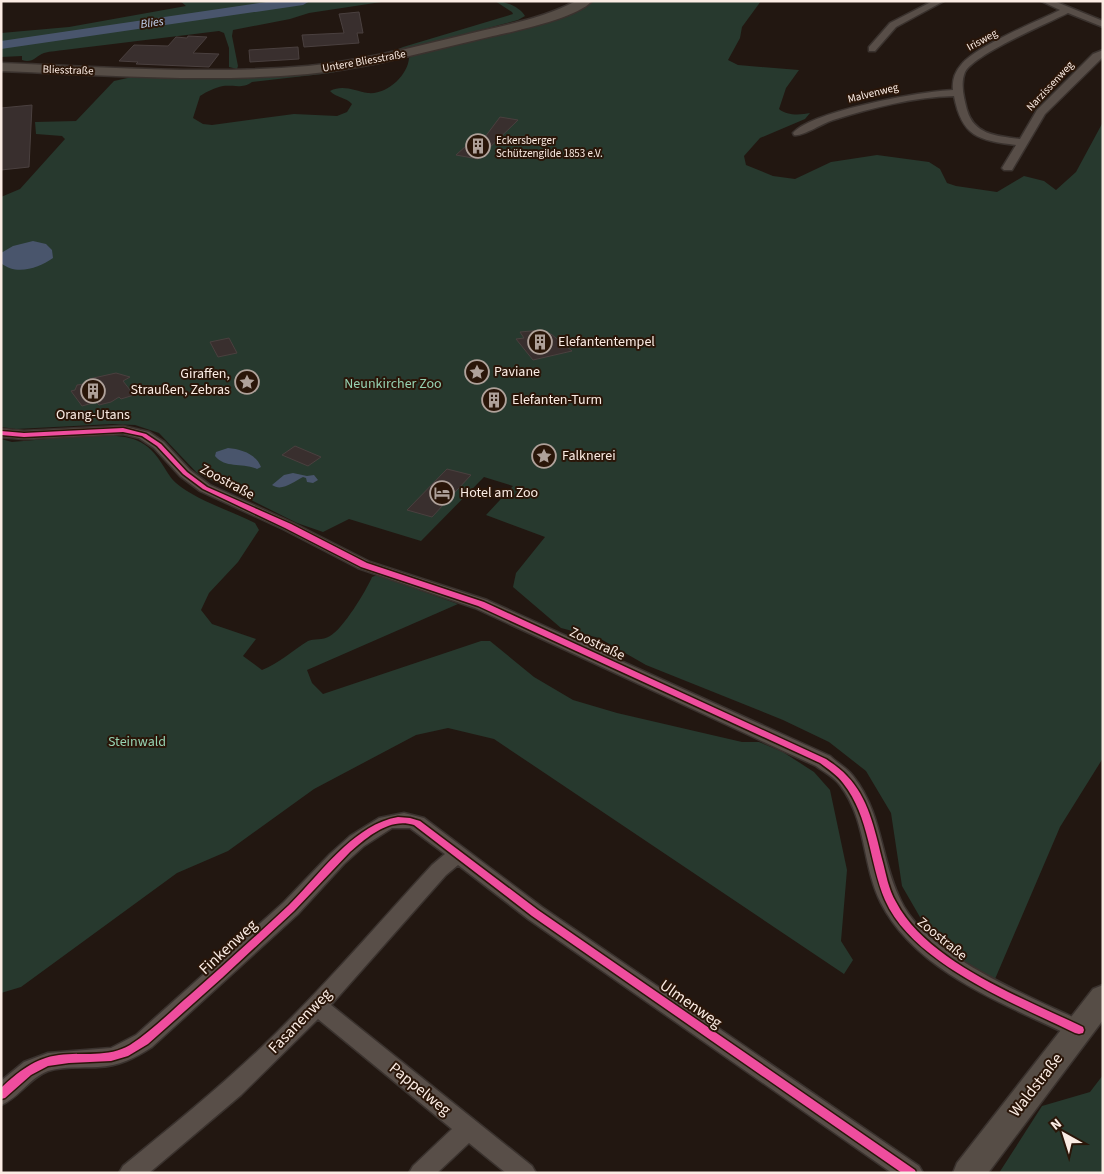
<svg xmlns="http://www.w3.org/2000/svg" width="1104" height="1174" font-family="'Source Sans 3',sans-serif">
<rect width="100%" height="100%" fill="#221711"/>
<path fill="#27392e" d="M180,1H388L309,13L290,19L233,30L232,36L238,66L237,69L229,67V48L224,33L219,31L64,50C58,51 51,51 44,53C36,56 32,64 22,60V56L1,57V33L69,27L186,6Z
M495,1C505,1 520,7 525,16L518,20L398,52L394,51L403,47L513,14L512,12Z
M591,1H761L742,27L740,38L728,60L738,65L799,70L786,88L779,109C787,116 801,115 810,113L805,119L760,138L744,156L746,165L773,176L795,179L831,162L877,155L929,162L940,169L947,183L956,186L997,192L1024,176L1044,181L1056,190L1076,172L1103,122V758L1060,827L995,979L959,960L928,931L902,886L891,813L866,771L829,742L783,720L646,665L599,638L561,628L513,587L516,573L545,537L486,515L513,486L484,477L421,541L349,519L323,532L297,523L197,473L159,433L135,425L112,424L16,429L1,427V197L20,189L65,139L62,136L36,134L35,122L76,121L114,81L132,77L364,65L331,73L252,82C242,89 235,85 223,86C214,88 208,91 200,96L193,118L203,124L212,125L294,114L337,116L347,112L352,104C346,97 336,98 330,91C343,84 355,91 368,93C387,95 408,75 409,58C420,49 432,51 445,48V45Z
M93,435C120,436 141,434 158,458C164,466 169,477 176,483C196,500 231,511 255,523L259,530L238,562L209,593L201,610L212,624L256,639L243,656L262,670C279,663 292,651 308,641C314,638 322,641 330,636C343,629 366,591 372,577L377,575L458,604L307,670L312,683L323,694L481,641H490L534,677L573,700L617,713L742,742H759L783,752L814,772L830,790L847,870L841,941L853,960L844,974L494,739L448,728L416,735L314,789L228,851L177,873L21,987L1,993V439L12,442Z
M1103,1075V1173H999L1042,1106L1090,1092Z"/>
<path fill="#49556c" d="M33,241L46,244L52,250L53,258C39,268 16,276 1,263V253L13,246Z
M228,448C241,449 256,454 261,467L257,469C241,462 226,469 215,456L216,452Z
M293,473L307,476L314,475L318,480L313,483L307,482L306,478L303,477C293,482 282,492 272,485L284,475Z"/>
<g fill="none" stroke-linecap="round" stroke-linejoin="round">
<path fill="#49556c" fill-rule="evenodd" d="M273,1H310L303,5L1,49V41Z"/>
</g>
<path fill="#392f2e" stroke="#4a403f" d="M359,12L363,33H357L359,43L304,47L302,35L344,33L339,14Z
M188,36L207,37L193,53L219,54L209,67L136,64L138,62L119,61L134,45L168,46L176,37L187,38Z
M298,47L299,59L250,62L249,50Z
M32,105L29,167L1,170V108Z
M500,117L518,120L478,159L456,155L477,136L485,137Z
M542,330L546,334H551L572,351L533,360L516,339L524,338L520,332Z
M229,338L237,353L218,357L210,342Z
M116,373L130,377L123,381L134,395L121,399L119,397L111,402L99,405L96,402L82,406L71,391L75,390L77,385L84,384L89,379Z
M295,446L321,457L308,466L282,455Z
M447,469L471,475L432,517L407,510Z"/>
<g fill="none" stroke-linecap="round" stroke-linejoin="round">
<g stroke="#3a322e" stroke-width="3">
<path id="street" d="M933,1H944L896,27L875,51H869V47L890,23Z
M1041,1H1054L1103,21V27L1068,13C1046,24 975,54 965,72C960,84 964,98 967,110C974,135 997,136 1020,139L1037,110L1093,54L1103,50V57L1045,114L1012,170H1004L1002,168L1016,145C978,140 962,137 954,96C913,97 872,108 833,120C823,123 802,137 794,135L793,133C812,111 922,91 953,90C952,80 955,72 961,65C976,46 1036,22 1060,10Z
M123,426L149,432L164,442L190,470L210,485L293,523L370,562L487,600L830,756C837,763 847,768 853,776C883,814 880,858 900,899C926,957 1032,997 1087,1024L1090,1030L1087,1036L1079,1039L1071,1036C1005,1004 916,972 881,903C862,866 867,820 840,785C834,777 824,772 816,766L475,608L358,568L283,529L200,491L180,476L154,448L139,438L123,434L24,439L1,437V429L24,431Z
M404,813L424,818L542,907L919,1166L923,1173H892L528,919L458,865L446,875L331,1005L532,1166L536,1173H506L469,1143L437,1173H409L413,1166L452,1129L318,1019L241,1095L149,1173H119L123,1166C171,1127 219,1088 264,1045C323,988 377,925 432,865L445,854L410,828H392L364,846L344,864L298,914L152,1047C135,1058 119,1066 98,1067C82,1068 64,1066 48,1071C29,1078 19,1098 1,1105V1081L24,1062L48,1053L111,1048L136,1035L284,902L330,854L350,836L379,818Z"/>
</g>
<g stroke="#3a322e" stroke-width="3">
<path id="secondary" d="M576,1H592C577,18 516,31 493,36C431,50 371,68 308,74C206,83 103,75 1,71V63C103,67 206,75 308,66C360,61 410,48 460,36C499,26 540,20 576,1Z
M1103,985V1020L988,1173H953L957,1163L1093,989Z"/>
</g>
<use href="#street" fill="#584e48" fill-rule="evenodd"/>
<use href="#secondary" fill="#564d46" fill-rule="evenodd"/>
<g stroke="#2a1609" stroke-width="3">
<path id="cycleway" d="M123,428L146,434L161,444L187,472L207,487L291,524L367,563L484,602L826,759C833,764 841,769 847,776C868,797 875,830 882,859C886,873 888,889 896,902C928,963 1023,998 1083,1027L1084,1030L1083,1033L1079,1034L1075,1033C1016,1004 913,964 885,900C869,862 870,817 843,783C837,775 828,769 820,763L478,606L361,567L285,528L203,489L183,474L157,446L142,436L123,432L24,437L1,435V431L24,433Z
M398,817L410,818L420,821L538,910L915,1170L916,1173H902L532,916L414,825C390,817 367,837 350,852L294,911L222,978L148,1044L128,1056L111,1061L69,1063L48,1066L31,1075L5,1098L1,1099V1088C18,1072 35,1058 59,1055C83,1052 108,1058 130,1045C152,1031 171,1011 191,994C224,965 257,935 289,905C308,886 324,865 344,847C360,833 376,821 398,817Z"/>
</g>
<use href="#cycleway" fill="#ef4d9e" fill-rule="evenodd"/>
</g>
<defs>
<g id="building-ring" transform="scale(1.25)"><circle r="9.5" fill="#2a1609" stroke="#afa19a" stroke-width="1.5"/><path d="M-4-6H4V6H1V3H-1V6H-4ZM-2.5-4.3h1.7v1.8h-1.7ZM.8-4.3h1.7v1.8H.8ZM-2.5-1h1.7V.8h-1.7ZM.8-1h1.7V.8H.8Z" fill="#afa19a"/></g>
<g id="sight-ring" transform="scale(1.25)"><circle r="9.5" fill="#2a1609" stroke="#afa19a" stroke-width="1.5"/><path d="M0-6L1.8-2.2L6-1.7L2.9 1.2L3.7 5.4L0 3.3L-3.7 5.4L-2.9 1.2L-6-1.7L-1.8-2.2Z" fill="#afa19a"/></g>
<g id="hotel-ring" transform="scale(1.25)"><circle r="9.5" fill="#2a1609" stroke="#afa19a" stroke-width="1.5"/><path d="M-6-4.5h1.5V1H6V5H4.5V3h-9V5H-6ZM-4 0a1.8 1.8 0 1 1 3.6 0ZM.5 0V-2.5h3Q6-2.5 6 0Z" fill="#afa19a"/></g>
</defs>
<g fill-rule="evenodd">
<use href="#building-ring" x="478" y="146"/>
<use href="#building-ring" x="540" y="342"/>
<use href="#sight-ring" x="477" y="372"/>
<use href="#sight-ring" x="247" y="382"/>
<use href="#building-ring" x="93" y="391"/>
<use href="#building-ring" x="494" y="400"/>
<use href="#sight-ring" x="544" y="456"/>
<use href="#hotel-ring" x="442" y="493"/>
</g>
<g text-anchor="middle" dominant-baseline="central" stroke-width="4" stroke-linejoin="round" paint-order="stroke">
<g font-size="11" fill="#fbece4" stroke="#2a1609">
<text transform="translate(982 40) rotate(-29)">Irisweg</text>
<text transform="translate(364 61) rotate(-10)">Untere Bliesstraße</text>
<text transform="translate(68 70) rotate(2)">Bliesstraße</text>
<text transform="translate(1050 86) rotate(-47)">Narzissenweg</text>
<text transform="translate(873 93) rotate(-14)">Malvenweg</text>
</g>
<g font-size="11" fill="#fbece4" stroke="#2a1609" text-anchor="start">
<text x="496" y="140">Eckersberger<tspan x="496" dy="13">Schützengilde 1853 e.V.</tspan></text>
</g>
<g font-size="12" font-style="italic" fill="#c7d8f6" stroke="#2a1609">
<text transform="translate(152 23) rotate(-8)">Blies</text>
</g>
<g font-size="14" fill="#fbece4" stroke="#2a1609" text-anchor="start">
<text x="558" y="342">Elefantentempel</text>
<text x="494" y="372">Paviane</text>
<text x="230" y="374" text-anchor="end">Giraffen,<tspan x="230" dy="16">Straußen, Zebras</tspan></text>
<text x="512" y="400">Elefanten-Turm</text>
<text x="93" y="415" text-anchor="middle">Orang-Utans</text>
<text x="562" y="456">Falknerei</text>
<text x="460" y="493">Hotel am Zoo</text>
</g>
<g font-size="14" fill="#96d2b2" stroke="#2a1609">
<text x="393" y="384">Neunkircher Zoo</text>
<text x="137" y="742">Steinwald</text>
</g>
<g font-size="14" fill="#fbece4" stroke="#2a1609">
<text transform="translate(227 482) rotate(28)">Zoostraße</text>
<text transform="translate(597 644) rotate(25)">Zoostraße</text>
<text transform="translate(942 939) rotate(39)">Zoostraße</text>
</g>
<g font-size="16" fill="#fbece4" stroke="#2a1609">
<text transform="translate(228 947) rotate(-43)">Finkenweg</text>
<text transform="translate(691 1004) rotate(35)">Ulmenweg</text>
<text transform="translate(300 1021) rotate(-46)">Fasanenweg</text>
<text transform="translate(1036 1085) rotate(-52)">Waldstraße</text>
<text transform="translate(420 1089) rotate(39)">Pappelweg</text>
</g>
</g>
<rect width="1104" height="1174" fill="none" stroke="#fbece4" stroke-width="5"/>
<g transform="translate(1064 1134) rotate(321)" stroke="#2a1609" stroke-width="4" paint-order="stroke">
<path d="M0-4L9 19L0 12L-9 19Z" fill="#fbece4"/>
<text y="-8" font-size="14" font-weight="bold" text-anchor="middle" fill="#fbece4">N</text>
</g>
</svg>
